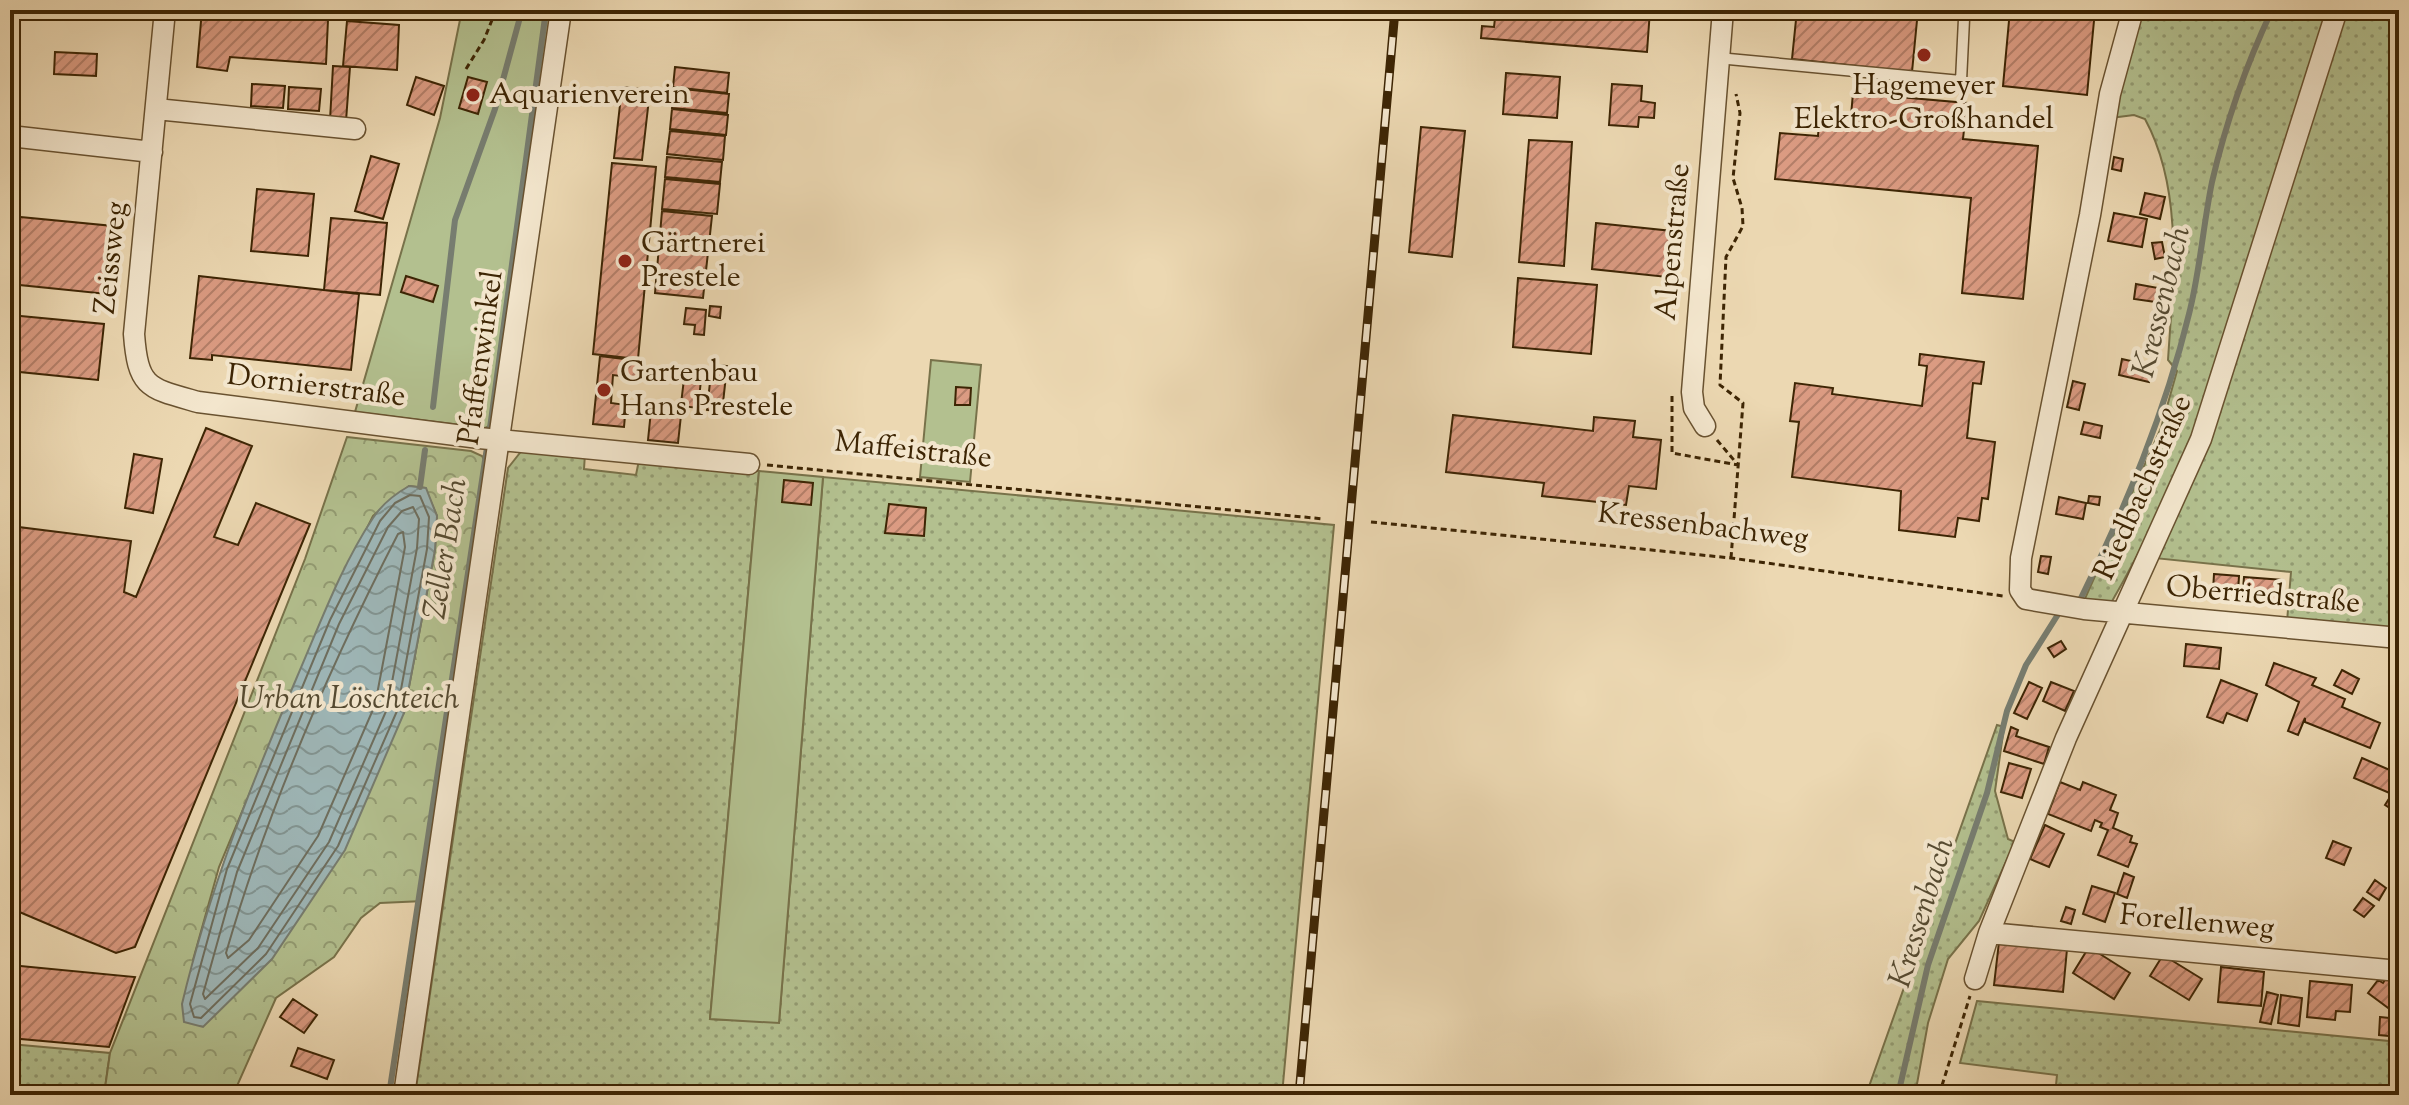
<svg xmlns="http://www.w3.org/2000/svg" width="2409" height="1105" font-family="'Sorts Mill Goudy',serif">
<defs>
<pattern id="grass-dots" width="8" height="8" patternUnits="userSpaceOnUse" patternTransform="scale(2)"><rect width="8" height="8" fill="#b3c08f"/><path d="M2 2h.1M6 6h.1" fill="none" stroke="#939c73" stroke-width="1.8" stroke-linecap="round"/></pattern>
<pattern id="forest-crowns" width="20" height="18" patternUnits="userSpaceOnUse" patternTransform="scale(2)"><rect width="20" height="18" fill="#b3c08f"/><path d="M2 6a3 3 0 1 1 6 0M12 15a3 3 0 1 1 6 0" fill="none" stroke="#939c73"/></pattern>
<pattern id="water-waves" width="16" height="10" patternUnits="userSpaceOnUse" patternTransform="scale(2)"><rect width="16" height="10" fill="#9eb7b8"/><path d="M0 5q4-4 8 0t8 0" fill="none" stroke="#829593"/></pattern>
<pattern id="building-hatch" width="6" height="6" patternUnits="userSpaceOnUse" patternTransform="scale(2)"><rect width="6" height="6" fill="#db9b82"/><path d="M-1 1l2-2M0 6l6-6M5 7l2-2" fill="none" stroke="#b37e68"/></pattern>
</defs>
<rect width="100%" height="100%" fill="#ecd8b2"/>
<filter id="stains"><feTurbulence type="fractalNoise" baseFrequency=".0025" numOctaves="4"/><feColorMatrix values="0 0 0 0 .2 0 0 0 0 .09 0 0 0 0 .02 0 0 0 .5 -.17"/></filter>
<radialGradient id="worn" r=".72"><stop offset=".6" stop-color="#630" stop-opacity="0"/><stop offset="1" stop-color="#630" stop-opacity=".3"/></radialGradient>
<path fill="url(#grass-dots)" stroke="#78724a" stroke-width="2" d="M2138,10H2329C2266,210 2217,421 2111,603H2083L2161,428L2177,371L2168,360C2173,282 2184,191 2145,119L2134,115L2110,118Z
M2344,10H2399V632L2287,622L2291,572L2154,558Z
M523,449L585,454L584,469L636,475L639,460L759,471L710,1019L779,1022L823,477L1334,525L1282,1095H415L508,468Z
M1997,725L2004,727L1995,791L2008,839L2015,842L1979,921L1948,959L1928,1023L1915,1095H1866Z
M1977,1001L2399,1042V1095H2055L2057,1075L1960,1063Z
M10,1044L110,1053L104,1095H10Z"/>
<path fill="url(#forest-crowns)" stroke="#78724a" stroke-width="2" fill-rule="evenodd" d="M347,437L471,451L482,456L486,463L424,901L380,903L361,918L334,957L276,998L233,1095H104L110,1053L305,559ZM409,486L425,488L437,516L435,550L404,713L193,960L219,867L323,617L373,516Z"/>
<path fill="#b3c08f" stroke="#78724a" stroke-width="2" d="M462,10H558L492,425L485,428L355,412L440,118Z
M931,360L981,365L970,482L920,477Z
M759,471L823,477L779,1023L710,1019Z"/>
<path fill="url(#water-waves)" stroke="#777d70" stroke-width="2" d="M409,486L426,488L437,516L435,550L404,713L345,850L272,959L203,1027L184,1022L182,1004C209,890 251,785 297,677C320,624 341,566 373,518C382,504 395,494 409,486Z"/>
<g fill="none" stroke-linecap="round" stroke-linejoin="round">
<path stroke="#6e6e5e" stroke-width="2" d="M410,495L420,496L429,517L427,549L397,711L338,846L266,954L201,1018L194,1017L190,1004L227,869L330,620L380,521L395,503Z
M413,507L419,519L417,548L387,709L329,842L258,948L205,999L203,994L237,872L339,624L388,527L402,511Z
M403,532L405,547L375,705L318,836L249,940L228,958L226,953C268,808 329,668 398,534Z"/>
<path stroke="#777d70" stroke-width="6" d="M433,407L455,220L495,109L522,10
M420,487L425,450
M2081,598C2126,506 2165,413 2189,314C2200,271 2203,226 2212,182C2226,122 2246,65 2272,10
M389,1095L491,421L546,10
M1898,1095L1928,965L1987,793L2007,711L2026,665L2057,616"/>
</g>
<path fill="url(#building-hatch)" stroke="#3d2504" stroke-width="2" d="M202,10L328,20L326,64L230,57L227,71L197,67Z
M1496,10H1650L1647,52L1481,38L1482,26L1494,27Z
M1797,10H1918L1912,72L1792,59Z
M2010,10H2095L2087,95L2003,86Z
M347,21L399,25L397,70L343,66Z
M55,52L97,54L96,76L54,74Z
M333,66L350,67L346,121L330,120Z
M675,67L729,73L727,93L673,87Z
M1506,73L1560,77L1557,118L1503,114Z
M416,77L444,86L434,115L407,105Z
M468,77L487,82L478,114L459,108Z
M252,84L285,86L283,108L251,106Z
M1612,84L1642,86L1641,101L1655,103L1654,118L1639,117L1638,127L1609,125Z
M289,87L321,89L319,111L288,109Z
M622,87L650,90L642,160L614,158Z
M674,88L729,94L727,113L672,108Z
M1853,93L1967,103L1963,139L2038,146L2023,299L1962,293L1971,198L1775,179L1780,133L1818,136L1819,124L1850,127Z
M672,109L728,115L726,135L670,129Z
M1421,127L1465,131L1452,257L1409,252Z
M670,131L725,136L723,160L667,154Z
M1529,140L1572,142L1564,266L1519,262Z
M371,156L399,164L383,219L355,211Z
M667,157L722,162L720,182L665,177Z
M2114,157L2123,159L2121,171L2112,169Z
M612,163L656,167L638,359L593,354Z
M665,179L720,184L717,214L662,209Z
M257,189L314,194L308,256L251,251Z
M2145,193L2165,197L2160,219L2140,214Z
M662,211L712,216L703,298L655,293Z
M2114,213L2147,219L2142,247L2108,241Z
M10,216L113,226L107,294L10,284Z
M331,218L387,223L380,295L324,290Z
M1596,223L1672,231L1667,277L1592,269Z
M2162,242L2165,257L2155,259L2152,243Z
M199,276L359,294L351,370L212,355V360L190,358Z
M406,276L438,286L433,302L401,292Z
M1518,278L1597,285L1591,354L1513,347Z
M2136,284L2158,288L2156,302L2134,299Z
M710,306L721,307L720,318L709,316Z
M686,308L706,310L704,335L694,334L695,325L684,324Z
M10,315L104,324L98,380L10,371Z
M1920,354L1984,362L1981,384L1973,383L1967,438L1995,442L1988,499L1982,498L1979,521L1958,518L1955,537L1899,530L1901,491L1792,477L1799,422L1790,421L1795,383L1833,388L1832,394L1922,406L1927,366L1919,365Z
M600,356L640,361L638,378L613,375L611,403L626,405L624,427L593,424Z
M2122,359L2153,366L2149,382L2119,375Z
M712,364L727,366L722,412L707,410Z
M684,379L701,380L698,408L682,406L678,443L648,440L652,401L681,404Z
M2073,381L2085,384L2079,410L2067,407Z
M956,387L971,388L970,405H955Z
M1453,415L1593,431L1594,417L1635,421L1633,437L1661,440L1656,489L1629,486L1626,505L1542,496L1544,483L1446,472Z
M2084,422L2102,426L2100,438L2081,434Z
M206,428L252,446L214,537L238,545L256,503L310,524L135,947L116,953L10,908V526L131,541L124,592L136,597Z
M134,454L162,459L153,513L125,508Z
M784,480L813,483L811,505L782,502Z
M2089,496L2100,497L2099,505L2088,503Z
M2059,497L2086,503L2083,519L2056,514Z
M889,504L926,508L924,536L885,533Z
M2041,556L2051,557L2048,574L2038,572Z
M2214,574L2239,576L2238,593L2213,591Z
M2244,577L2283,580L2281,604L2242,601Z
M2061,641L2066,649L2054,657L2048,648Z
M2186,644L2221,648L2219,669L2184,666Z
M2274,663L2316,678L2312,685L2345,699L2342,707L2380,723L2370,748L2305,722V718L2298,735L2288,731L2299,702L2266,685Z
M2342,670L2359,679L2352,694L2334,685Z
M2221,680L2257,694L2247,721L2227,713L2223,723L2207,717Z
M2029,682L2042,688L2027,719L2014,713Z
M2051,682L2074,691L2065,711L2043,701Z
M2011,727L2018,730L2016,736L2049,747L2044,764L2004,751Z
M2362,758L2399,774V814L2385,805L2392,794L2354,778Z
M2009,763L2031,769L2022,798L2001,792Z
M2060,782L2080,790L2083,782L2116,795L2110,810L2118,813L2113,828L2132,836L2130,842L2137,844L2128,867L2098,855L2108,830L2100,827L2102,823L2095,820L2091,831L2048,814Z
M2045,825L2064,834L2049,867L2030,859Z
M2333,841L2351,848L2344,865L2326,858Z
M2124,873L2134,877L2127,898L2117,894Z
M2375,880L2386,888L2379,900L2367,892Z
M2092,886L2115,893L2105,922L2083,914Z
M2363,898L2374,906L2364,917L2354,910Z
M2066,907L2075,910L2071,924L2061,921Z
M2399,918V938L2390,931Z
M1999,942L2067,949L2063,992L1994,985Z
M2089,947L2130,973L2114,999L2073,973Z
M2163,955L2202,979L2189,1000L2150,976Z
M10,965L135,977L109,1047L10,1038Z
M2221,967L2264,972L2261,1006L2218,1002Z
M2388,975L2399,984V1016L2368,993L2378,980L2383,983Z
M2310,981L2352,985L2350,1012L2336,1011L2335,1020L2307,1017Z
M2267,992L2278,995L2271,1024L2260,1022Z
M2281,995L2302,998L2299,1026L2278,1023Z
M293,999L317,1015L304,1033L280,1017Z
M2380,1017L2399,1019V1037L2379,1035Z
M298,1048L334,1060L327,1079L291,1066Z"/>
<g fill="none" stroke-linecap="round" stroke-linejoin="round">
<g stroke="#695230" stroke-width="13">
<path id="lane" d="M1718,58L1961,81L1964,19"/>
</g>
<g stroke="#695230" stroke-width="23">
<path id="street" d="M165,10L134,334C138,388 148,388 198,402L479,438L749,464
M2133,10L2110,94L2090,215L2021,558L2020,590L2026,599L2084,609L2399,638
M156,109L355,129
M10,136L152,152
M1705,426L1694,408L1692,392L1723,10
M1989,933L2399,971
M1975,979L1989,933L2066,738L2201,439L2337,10
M404,1095L561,10"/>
</g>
<path stroke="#3d2504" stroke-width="3" stroke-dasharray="6 4" stroke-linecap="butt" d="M466,69L484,40L496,10
M1672,396V453L1738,465
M1717,440L1738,465
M767,465L1324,519
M1371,522L1731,558L2003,596
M1731,558L1743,403L1720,385L1726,257L1743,226L1742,208L1733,178L1740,113L1736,94
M1939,1095L1970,996"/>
<use href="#lane" stroke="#f3e6cd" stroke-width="10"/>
<use href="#street" stroke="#f3e6cd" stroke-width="20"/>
<g stroke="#3d2504" stroke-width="9">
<path id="rail" d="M1299,1095L1395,10"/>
</g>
<use href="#rail" stroke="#f3e6cd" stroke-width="6" stroke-dasharray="18" stroke-linecap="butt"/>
</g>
<g fill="#8f2418" stroke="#f3e6cd" stroke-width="3">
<circle cx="1924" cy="55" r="8"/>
<circle cx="473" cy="95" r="8"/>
<circle cx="625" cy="261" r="8"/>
<circle cx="604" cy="390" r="8"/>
</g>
<g text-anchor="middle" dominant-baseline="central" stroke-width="8" stroke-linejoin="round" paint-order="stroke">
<g font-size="30" fill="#3d2504" stroke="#f3e6cd" text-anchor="start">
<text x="1924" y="86" text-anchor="middle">Hagemeyer<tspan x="1924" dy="34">Elektro-Großhandel</tspan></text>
<text x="489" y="95">Aquarienverein</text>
<text x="641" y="244">Gärtnerei<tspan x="641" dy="34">Prestele</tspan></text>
<text x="620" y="373">Gartenbau<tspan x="620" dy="34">Hans Prestele</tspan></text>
</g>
<g font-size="30" fill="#3d2504" stroke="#f3e6cd">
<text transform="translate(1674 242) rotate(-85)">Alpenstraße</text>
<text transform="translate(112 258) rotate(-84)">Zeissweg</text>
<text transform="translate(482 358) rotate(-82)">Pfaffenwinkel</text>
<text transform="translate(316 387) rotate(7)">Dornierstraße</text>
<text transform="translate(913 451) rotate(6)">Maffeistraße</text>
<text transform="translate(2144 488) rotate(-66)">Riedbachstraße</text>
<text transform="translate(1703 527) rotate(7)">Kressenbachweg</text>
<text transform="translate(2263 596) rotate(5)">Oberriedstraße</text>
<text transform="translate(2197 923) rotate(5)">Forellenweg</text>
</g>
<g font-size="32" font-style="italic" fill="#554a31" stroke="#f3e6cd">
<text transform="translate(2163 302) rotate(-76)">Kressenbach</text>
<text transform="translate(447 549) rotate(-81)">Zeller Bach</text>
<text x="349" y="700">Urban Löschteich</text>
<text transform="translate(1923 913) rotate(-73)">Kressenbach</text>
</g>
</g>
<rect width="2409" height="1105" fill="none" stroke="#ecd8b2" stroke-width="40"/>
<rect x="12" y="12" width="2385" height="1081" fill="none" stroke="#3d2504" stroke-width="4"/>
<rect x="20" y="20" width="2369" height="1065" fill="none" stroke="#3d2504" stroke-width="2"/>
<rect width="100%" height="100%" filter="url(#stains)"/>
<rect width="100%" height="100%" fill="url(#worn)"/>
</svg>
